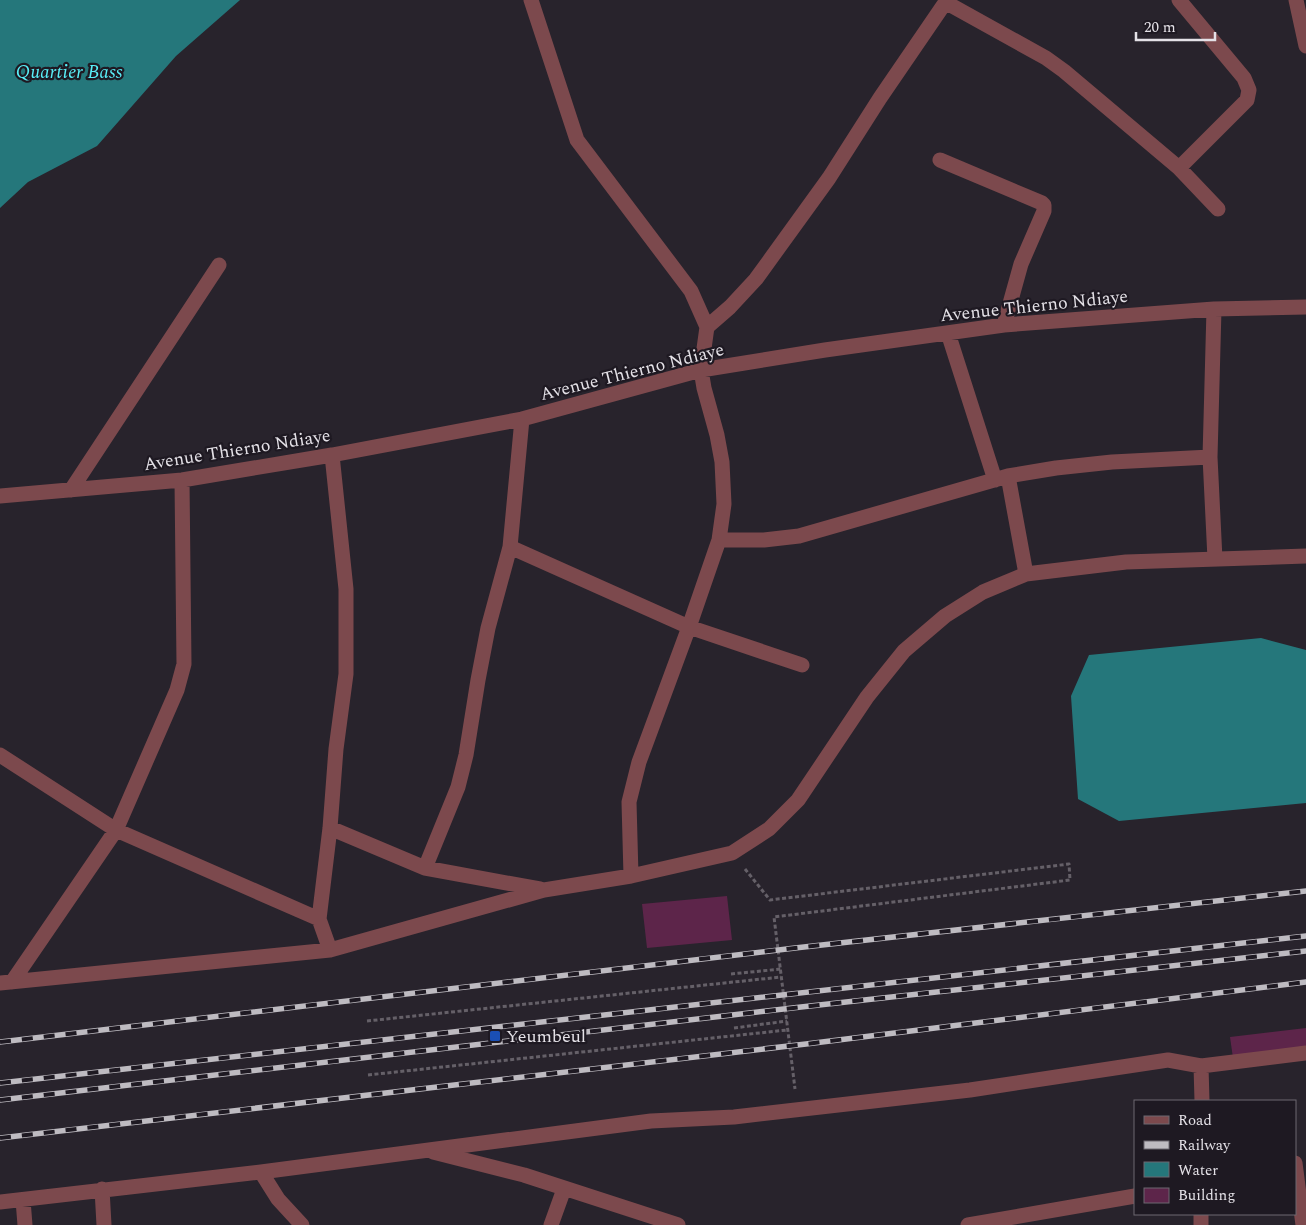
<svg xmlns="http://www.w3.org/2000/svg" width="1306" height="1225" font-family="Spectral,serif">
<rect width="100%" height="100%" fill="#28232c"/>
<path fill="#25777b" d="M0,0H240L176,56L97,146L28,182L0,208Z
M1261,638L1306,650V803L1119,821L1078,799L1071,696L1089,655Z"/>
<path fill="#5d254a" d="M727,896L732,940L647,948L642,904Z
M1306,1028V1049L1233,1058L1230,1037Z"/>
<g fill="none" stroke-linecap="round" stroke-linejoin="round">
<path stroke="#656068" stroke-width="3" stroke-dasharray="4 2.5" stroke-linecap="butt" d="M745,869L770,900L1069,864L1070,880L774,917L795,1089
M731,974L781,969
M367,1021L781,977
M734,1028L787,1021
M368,1075L787,1030"/>
<path stroke="#7c494d" stroke-width="15" d="M531,0L577,140L691,291L707,327
M1179,0L1244,78L1249,90L1247,100L1179,168
M1296,0L1306,46
M945,2L1046,58L1064,71L1179,168L1218,209
M940,160L1042,203L1044,205V211L1021,264L1004,325
M1214,309L1210,457L1215,559
M948,333L995,480
M1008,476L1026,574
M71,490L219,265
M0,496L182,480L332,455L522,419L701,370L825,350L1004,325L1214,309L1306,307
M719,540H764L799,536L1008,476L1056,468L1112,462L1210,457
M510,547L689,627L802,665
M0,755L116,830L319,919L330,950
M330,828L425,868L540,889
M425,868L458,787L466,755L478,680L488,628L510,547L522,419
M631,876L629,802L639,762L689,627L719,540L724,504L722,462L717,435L704,388L701,370L707,327L730,307L756,279L829,178L880,98L947,0
M319,919L330,828L336,749L346,674V589L332,455
M12,982L116,830L177,690L184,664L182,480
M0,983L330,950L544,890L631,876L732,853L769,829L798,800L867,697L904,651L945,616L983,592L1026,574L1126,562L1306,556
M1201,1066L1202,1101
M433,1152L524,1175L678,1225
M1295,1163L1303,1225
M261,1172L278,1199L302,1225
M102,1189L104,1225
M23,1200L25,1225
M0,1202L261,1172L651,1121L734,1117L970,1090L1168,1060L1201,1066L1306,1053
M551,1225L564,1189
M968,1225L1135,1196
M1201,1225V1214"/>
<g stroke="#bebbc1" stroke-width="5.5">
<path id="rail" d="M0,1042L795,948L1306,891
M0,1083L1306,936
M0,1100L801,1007L1306,951
M0,1138L806,1044L1306,982"/>
</g>
<use href="#rail" stroke="#1e1922" stroke-width="4" stroke-dasharray="11" stroke-linecap="butt"/>
</g>
<rect fill="#1a4fb4" stroke="#1e1922" stroke-width="2" x="489" y="1030" width="12" height="12" rx="2.5"/>
<g text-anchor="middle" dominant-baseline="central" stroke-width="4.5" stroke-linejoin="round" paint-order="stroke">
<g font-size="18" fill="#e4e1e7" stroke="#1e1922">
<text transform="translate(1034 306) rotate(-6)">Avenue Thierno Ndiaye</text>
<text transform="translate(632 372) rotate(-14)">Avenue Thierno Ndiaye</text>
<text transform="translate(237 450) rotate(-9)">Avenue Thierno Ndiaye</text>
</g>
<g font-size="18" fill="#e4e1e7" stroke="#1e1922" text-anchor="start">
<text x="506" y="1036">Yeumbeul</text>
</g>
<g font-size="19" font-style="italic" fill="#59eff8" stroke="#1e1922">
<text x="69" y="72">Quartier Bass</text>
</g>
</g>
<rect x="1134" y="1100" width="162" height="115" fill="#1e1922" stroke="#6d6971"/>
<rect x="1144" y="1116" width="25" height="8" fill="#7c494d" stroke="#6d6971"/>
<text x="1178" y="1125" font-size="15" fill="#e4e1e7">Road</text>
<rect x="1144" y="1141" width="25" height="8" fill="#bebbc1" stroke="#6d6971"/>
<text x="1178" y="1150" font-size="15" fill="#e4e1e7">Railway</text>
<rect x="1144" y="1162" width="25" height="15" fill="#25777b" stroke="#6d6971"/>
<text x="1178" y="1175" font-size="15" fill="#e4e1e7">Water</text>
<rect x="1144" y="1188" width="25" height="15" fill="#5d254a" stroke="#6d6971"/>
<text x="1178" y="1200" font-size="15" fill="#e4e1e7">Building</text>
<path d="M1136 32v8h79v-8" fill="none" stroke="#e4e1e7" stroke-width="2.5"/>
<text x="1144" y="32" font-size="15" fill="#e4e1e7" stroke="#1e1922" stroke-width="4" paint-order="stroke">20 m</text>
</svg>
